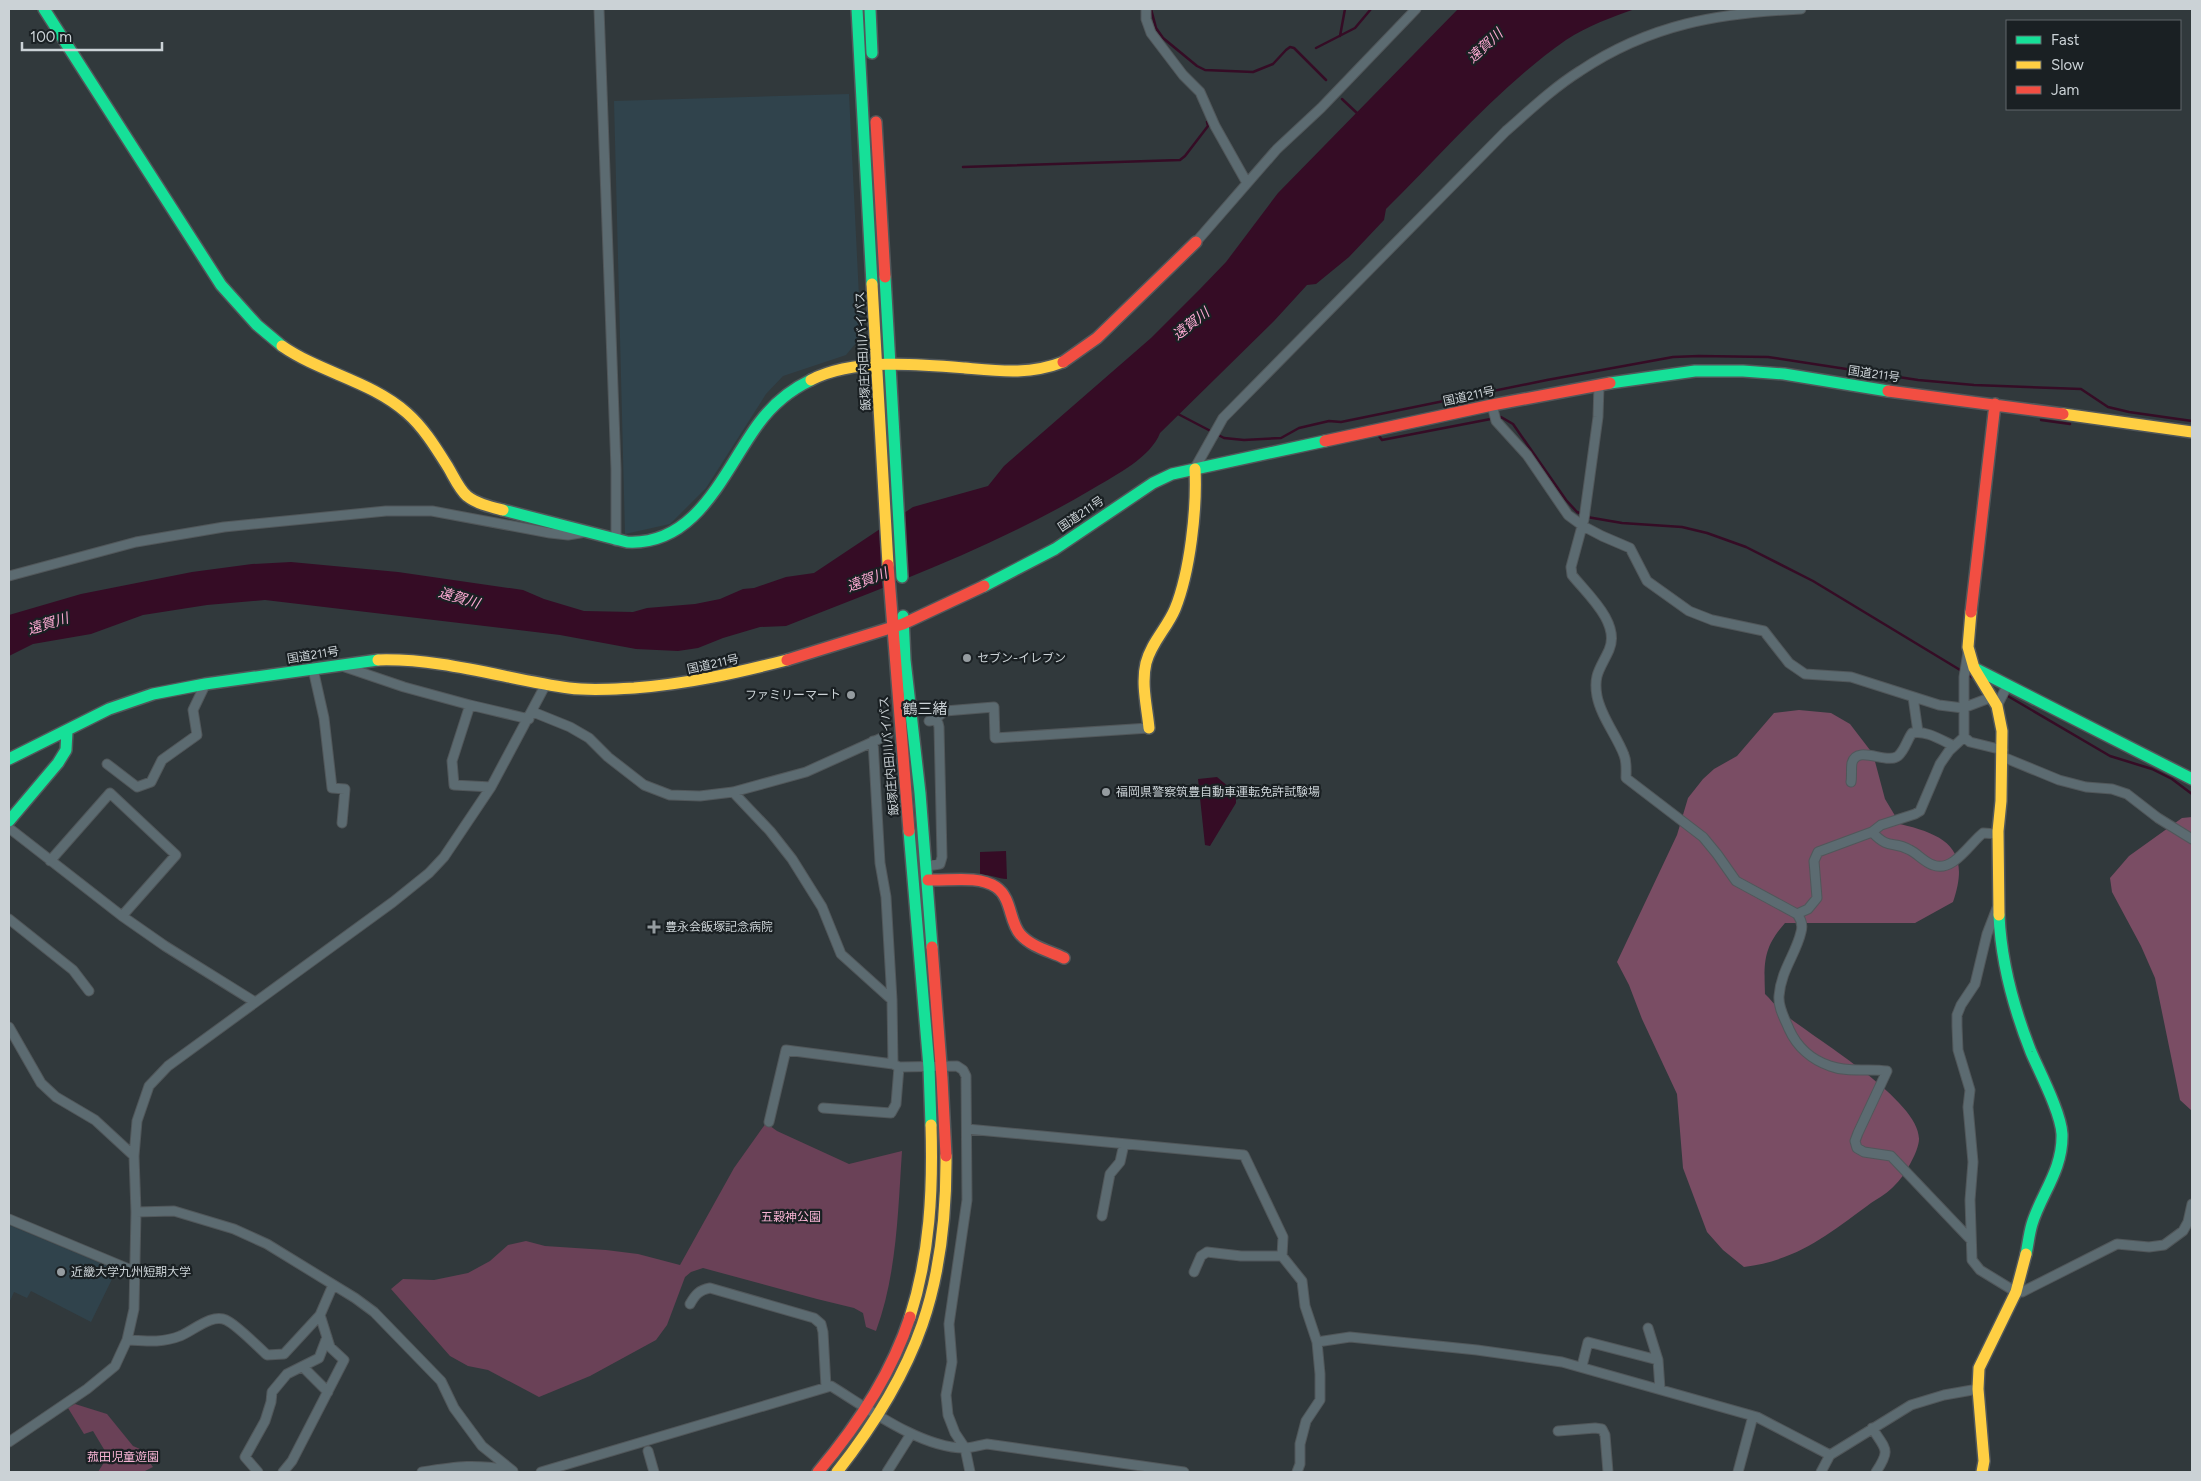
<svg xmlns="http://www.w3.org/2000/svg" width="2201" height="1481" font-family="Figtree,'Noto Sans JP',sans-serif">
<rect width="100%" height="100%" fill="#31393c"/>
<path fill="#30434c" d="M849,94L861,337L846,355L783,376L766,394L706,488L670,524L625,534L614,101Z
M9,1225L112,1268L114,1275L91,1322L31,1291L27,1298L14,1292L9,1303Z"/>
<path fill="#6a4157" d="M766,1123L777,1131L849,1164L902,1151C898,1210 897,1274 876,1331L866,1327L863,1313L854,1308L817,1299L703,1268L691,1272L685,1277L667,1325L656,1340L590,1376L539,1397L488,1370L468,1366L450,1356L391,1289L403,1279L434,1280L468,1273L490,1261L508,1245L526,1241L545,1246L606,1250L638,1254L680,1265L734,1168Z
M75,1404L107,1414L133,1446L140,1449L153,1467L143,1472H98L108,1456L93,1431L84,1434L68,1408Z"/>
<path fill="#7a4d64" d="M1799,710L1831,713L1850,724L1873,754L1885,799L1900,824C1947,835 1971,850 1953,902L1915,923H1785C1763,948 1764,962 1765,994C1771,1000 1777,1007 1783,1013C1812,1037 1920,1100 1919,1139C1919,1151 1904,1177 1895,1185C1889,1192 1879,1198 1871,1203C1829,1234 1798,1260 1744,1267L1723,1250L1707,1232L1683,1168L1677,1094L1642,1019L1629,985L1617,962L1677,835L1688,798L1703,779L1714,769L1737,756L1774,713Z
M2192,817V1111L2180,1100L2155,978L2141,946L2112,892L2110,878L2129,856L2182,818Z"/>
<path fill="#350c25" d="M1458,9H1635C1612,17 1587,26 1566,40C1499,87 1444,152 1386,209L1384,220L1349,257L1316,284L1307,285L1274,321L1160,433C1151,457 1116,475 1094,488C997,546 891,585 786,626L760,627L723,638L698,648L678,651L636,649L560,635L265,600L207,605L143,615L91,634L33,644L9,656V615L81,594L192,572L252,564L291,562L398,572L523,590L544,599L584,611L633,612L647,608L695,604L720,599L743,589L754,588L786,577L814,573L913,507L988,486L1004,466L1151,338L1200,289L1226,262L1278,193Z
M1217,777L1236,793V803L1210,846L1205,845L1198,779Z
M1006,851L1007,879C997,879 990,874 980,875V852Z"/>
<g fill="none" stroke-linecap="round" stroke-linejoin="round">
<path stroke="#350c25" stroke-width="2.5" d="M1151,9L1156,28L1163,38L1197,66L1205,70L1253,72L1273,64L1286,50L1290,47L1294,48L1326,80
M1340,36L1345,9
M1316,48L1355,28L1371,9
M1342,99L1358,114
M963,167L1180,160L1185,156L1208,126L1207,122
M1178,414L1224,438L1244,440L1281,438L1299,428L1329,421L1341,422L1547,380L1673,357L1699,356L1768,357L1918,380L1974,385L2081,389L2108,407L2129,412L2192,421
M2041,420L2070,424
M1379,436L1382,440L1501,417L1513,424L1566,500L1577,512L1582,514
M1587,517L1622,523L1682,527L1707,533L1746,547L1813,581L1975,679
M2006,695L2110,756L2152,769L2172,779L2192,794"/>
<g stroke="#51575a" stroke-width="11">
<path id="street" d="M599,9L616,469V541
M1146,9V19L1151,33L1183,75L1200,92L1215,126L1247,183
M1196,242L1277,149L1321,108L1416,9
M1599,385L1598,417L1584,519L1571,567L1572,575C1587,594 1621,623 1609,650C1601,668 1593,674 1597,696C1601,717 1617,736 1624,755C1627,762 1626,771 1626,778L1703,837L1717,854L1736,881L1797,914C1801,919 1803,925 1801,932C1796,954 1781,970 1779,996C1778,1008 1785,1019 1789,1029C1797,1047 1812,1060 1830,1066C1848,1073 1869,1068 1887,1071L1858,1133L1855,1141L1857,1148L1864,1152L1891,1156L1971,1240
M1492,405L1496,421L1527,455L1568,515L1583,526L1602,536L1630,548L1647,581L1689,611L1712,620L1764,631L1789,663L1805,674L1851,677L1939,705L1963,708L1992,697
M1195,468L1223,418L1506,131C1530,110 1553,88 1580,71C1650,24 1719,13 1801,9
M9,576L136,542L224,527L386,511H432L550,533L568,535L586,532
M345,667L404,687L470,705L452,761L454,785L491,787
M313,669L324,718L332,788L345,789L342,823
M1913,697L1918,732
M470,705L529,719
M1997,706L2007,686
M533,712L570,727L589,738L608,757L644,785L670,795L700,796L733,792L806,772L888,735
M929,721L934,720L945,711L994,707L995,738L1149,728
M1964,737L1970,742L2003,750
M873,741L880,863L886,897L892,1000L893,1064
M2003,757L2059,780L2086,787L2112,789L2127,794L2158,818L2192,839
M107,764L137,787L151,782L162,760L197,735L193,710L205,685
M1851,782C1852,776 1851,768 1852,763C1857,744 1887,765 1898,756C1905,750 1907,740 1912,733C1926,730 1941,740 1954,746
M733,792L770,831L792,859L822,907L841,954L892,1000
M9,828L122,916L165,946L255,1002
M1872,832C1890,851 1892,840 1910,850C1918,854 1924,862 1933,865C1953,873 1970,843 1983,833L1998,834
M50,861L110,793L176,855L122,916
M927,866L940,864L942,857L939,727L938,723L934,720
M1997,908L1987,934L1975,984L1961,1005L1957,1015V1026L1958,1050L1970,1090L1968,1107L1973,1162L1970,1200L1972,1260L1980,1270L2016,1292H2022L2117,1244L2149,1247L2164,1245L2183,1231L2188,1222L2192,1204
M1797,914L1808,909L1817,898L1814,861L1818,852L1872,832L1881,825L1915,814L1920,811L1940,764L1949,751L1964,737V677L1968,652
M9,919L73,970L89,991
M9,1027L41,1083L56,1097L95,1120L134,1156
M823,1108L891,1113L896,1104L899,1067
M769,1122L786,1050L893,1064L899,1067L957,1066L963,1070L966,1076L967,1200L949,1324L952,1362L946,1395L948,1415L955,1433L965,1448L970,1472
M967,1129L1244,1155L1283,1237L1282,1256L1302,1281L1305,1306L1317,1342L1320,1374V1400L1306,1421L1300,1444V1464L1297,1472
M136,1212L174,1211L234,1229L267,1244L355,1298L374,1312L441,1381L454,1408L482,1446L513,1471
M1102,1216L1110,1174L1120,1162L1124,1144
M9,1219L136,1272
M1194,1272L1201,1256L1207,1252L1241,1256H1282
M690,1304C695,1295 699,1290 710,1288L814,1318L821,1324L823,1332L826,1387
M1648,1328L1658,1360L1660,1389
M127,1340C145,1341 163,1343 180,1336C193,1331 212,1313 226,1320C237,1325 257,1346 267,1355L284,1354L320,1315L333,1285
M1317,1342L1350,1337L1477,1350L1562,1362L1757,1417L1830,1455L1911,1405L1944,1395L1978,1389
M1582,1366L1588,1342L1658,1360
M303,1367L328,1392
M1872,1428C1886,1450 1891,1449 1876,1472
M1558,1431L1595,1428L1602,1429L1605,1435L1608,1472
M9,1442L87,1389L115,1366L127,1340L134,1309L136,1212L134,1156L137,1121L149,1086L168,1066L393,902L429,873L444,857L491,787L546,684
M648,1451L654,1472
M258,1472L245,1457L265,1421L271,1402L272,1392L287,1374L319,1358L327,1337
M283,1472L292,1461L344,1360L330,1347L320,1315
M422,1472C459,1466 474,1464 511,1470
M541,1472L831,1386C867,1408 921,1448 964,1448C972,1448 980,1445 987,1444L1184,1472
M887,1472L911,1434
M1738,1472L1753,1416
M1821,1472L1830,1455"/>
</g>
<g stroke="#51575a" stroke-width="14">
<path id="fast" d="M44,9L221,285L257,325L282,346
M857,9L872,284
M870,9L872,53
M885,277L902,577
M1610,383L1695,371H1743L1784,374L1888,391
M503,510L627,542C698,546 724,470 759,423C773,404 790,390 811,380
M984,586L1055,549L1153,483L1172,474L1325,441
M903,616L905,660L920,793L932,947
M1976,669L2192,779
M9,759L109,709L153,694L205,684L378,660
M9,821L58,763L66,750L67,731
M909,831L929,1067L931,1125
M1999,915C2001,962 2014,1009 2031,1052C2040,1073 2061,1113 2062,1134C2063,1170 2041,1194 2032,1224C2029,1234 2028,1245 2026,1254"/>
</g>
<g stroke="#51575a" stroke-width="14">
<path id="slow" d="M872,284L888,565
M282,346C321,373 371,381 407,413C424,428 436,448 448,467C454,477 459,489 467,496C477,504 491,507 503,510
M811,380C853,358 919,364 965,368C999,371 1030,375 1063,362
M2063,414L2192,432
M1971,612L1968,647L1974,668L1997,706L2002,731L2001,801L1998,831L1999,915
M378,660C442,658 506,679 569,688C591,691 613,689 634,688C687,684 736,673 787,660
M1149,728C1147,707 1141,684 1146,663C1151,643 1167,628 1175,609C1190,572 1197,509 1195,469
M910,1317C930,1254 933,1190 931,1125
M837,1472C918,1369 947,1287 946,1156
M1982,1472L1984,1461L1978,1389L1979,1368L2016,1292L2026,1254"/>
</g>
<g stroke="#51575a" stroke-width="14">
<path id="jam" d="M876,122L885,277
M1063,362L1097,338L1196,242
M1888,391L2063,414
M1325,441L1492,405L1610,383
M888,565L909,831
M1971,612L1995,404
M787,660L903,624L984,586
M928,880C949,881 978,875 996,887C1012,898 1009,921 1020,934C1031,947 1050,951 1064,958
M932,947L942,1078L946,1156
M818,1472C857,1426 891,1375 910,1317"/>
</g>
<use href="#street" stroke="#5c6b71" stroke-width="9"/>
<use href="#fast" stroke="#16e098" stroke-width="11"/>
<use href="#slow" stroke="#ffcf43" stroke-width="11"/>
<use href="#jam" stroke="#f24e42" stroke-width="11"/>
</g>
<g fill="#959ca0" stroke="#1a2023" stroke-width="2">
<circle cx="967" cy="658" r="5"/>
<circle cx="851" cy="695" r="5"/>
<circle cx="1106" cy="792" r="5"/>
<path d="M651.5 919.5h5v5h5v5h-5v5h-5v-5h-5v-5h5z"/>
<circle cx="61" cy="1272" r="5"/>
</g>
<g text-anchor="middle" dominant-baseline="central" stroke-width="4.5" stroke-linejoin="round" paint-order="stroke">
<g font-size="12" fill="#cbd2d6" stroke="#1a2023">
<text transform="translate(863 351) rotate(-93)">飯塚庄内田川バイパス</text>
<text transform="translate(1874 374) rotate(8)">国道211号</text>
<text transform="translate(1469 396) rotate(-12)">国道211号</text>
<text transform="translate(1081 514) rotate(-34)">国道211号</text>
<text transform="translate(313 655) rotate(-9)">国道211号</text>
<text transform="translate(713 664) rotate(-12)">国道211号</text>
<text transform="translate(889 756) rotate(-95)">飯塚庄内田川バイパス</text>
</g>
<g font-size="12" fill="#cbd2d6" stroke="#1a2023" text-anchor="start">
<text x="977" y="658">セブン-イレブン</text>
<text x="841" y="695" text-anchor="end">ファミリーマート</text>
<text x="1116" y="792">福岡県警察筑豊自動車運転免許試験場</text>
<text x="665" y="927">豊永会飯塚記念病院</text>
<text x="71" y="1272">近畿大学九州短期大学</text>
</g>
<g font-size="12" fill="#f7b4d4" stroke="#1a2023">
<text x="791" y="1217">五穀神公園</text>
<text x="123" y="1457">菰田児童遊園</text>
</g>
<g font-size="14" font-style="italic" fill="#fdaad3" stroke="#1a2023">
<text transform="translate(1485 46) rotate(-43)">遠賀川</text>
<text transform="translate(1191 324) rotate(-38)">遠賀川</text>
<text transform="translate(867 580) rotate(-21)">遠賀川</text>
<text transform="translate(459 598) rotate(17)">遠賀川</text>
<text transform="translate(48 624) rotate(-17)">遠賀川</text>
</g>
<g font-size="15" fill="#cbd2d6" stroke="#1a2023">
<text x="925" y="709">鶴三緒</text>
</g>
</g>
<rect width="2201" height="1481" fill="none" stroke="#cbd2d6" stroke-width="20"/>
<rect x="2006" y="20" width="175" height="90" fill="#1a2023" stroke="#61676b"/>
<rect x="2016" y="36" width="25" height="8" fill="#16e098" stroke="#61676b"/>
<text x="2051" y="45" font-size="15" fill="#cbd2d6">Fast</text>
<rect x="2016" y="61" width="25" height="8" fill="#ffcf43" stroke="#61676b"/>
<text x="2051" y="70" font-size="15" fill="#cbd2d6">Slow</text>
<rect x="2016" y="86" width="25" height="8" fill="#f24e42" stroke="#61676b"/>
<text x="2051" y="95" font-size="15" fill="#cbd2d6">Jam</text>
<path d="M22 42v8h140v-8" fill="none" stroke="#cbd2d6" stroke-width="2.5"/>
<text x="30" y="42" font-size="15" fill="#cbd2d6" stroke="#1a2023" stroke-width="4" paint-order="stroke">100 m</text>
</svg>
